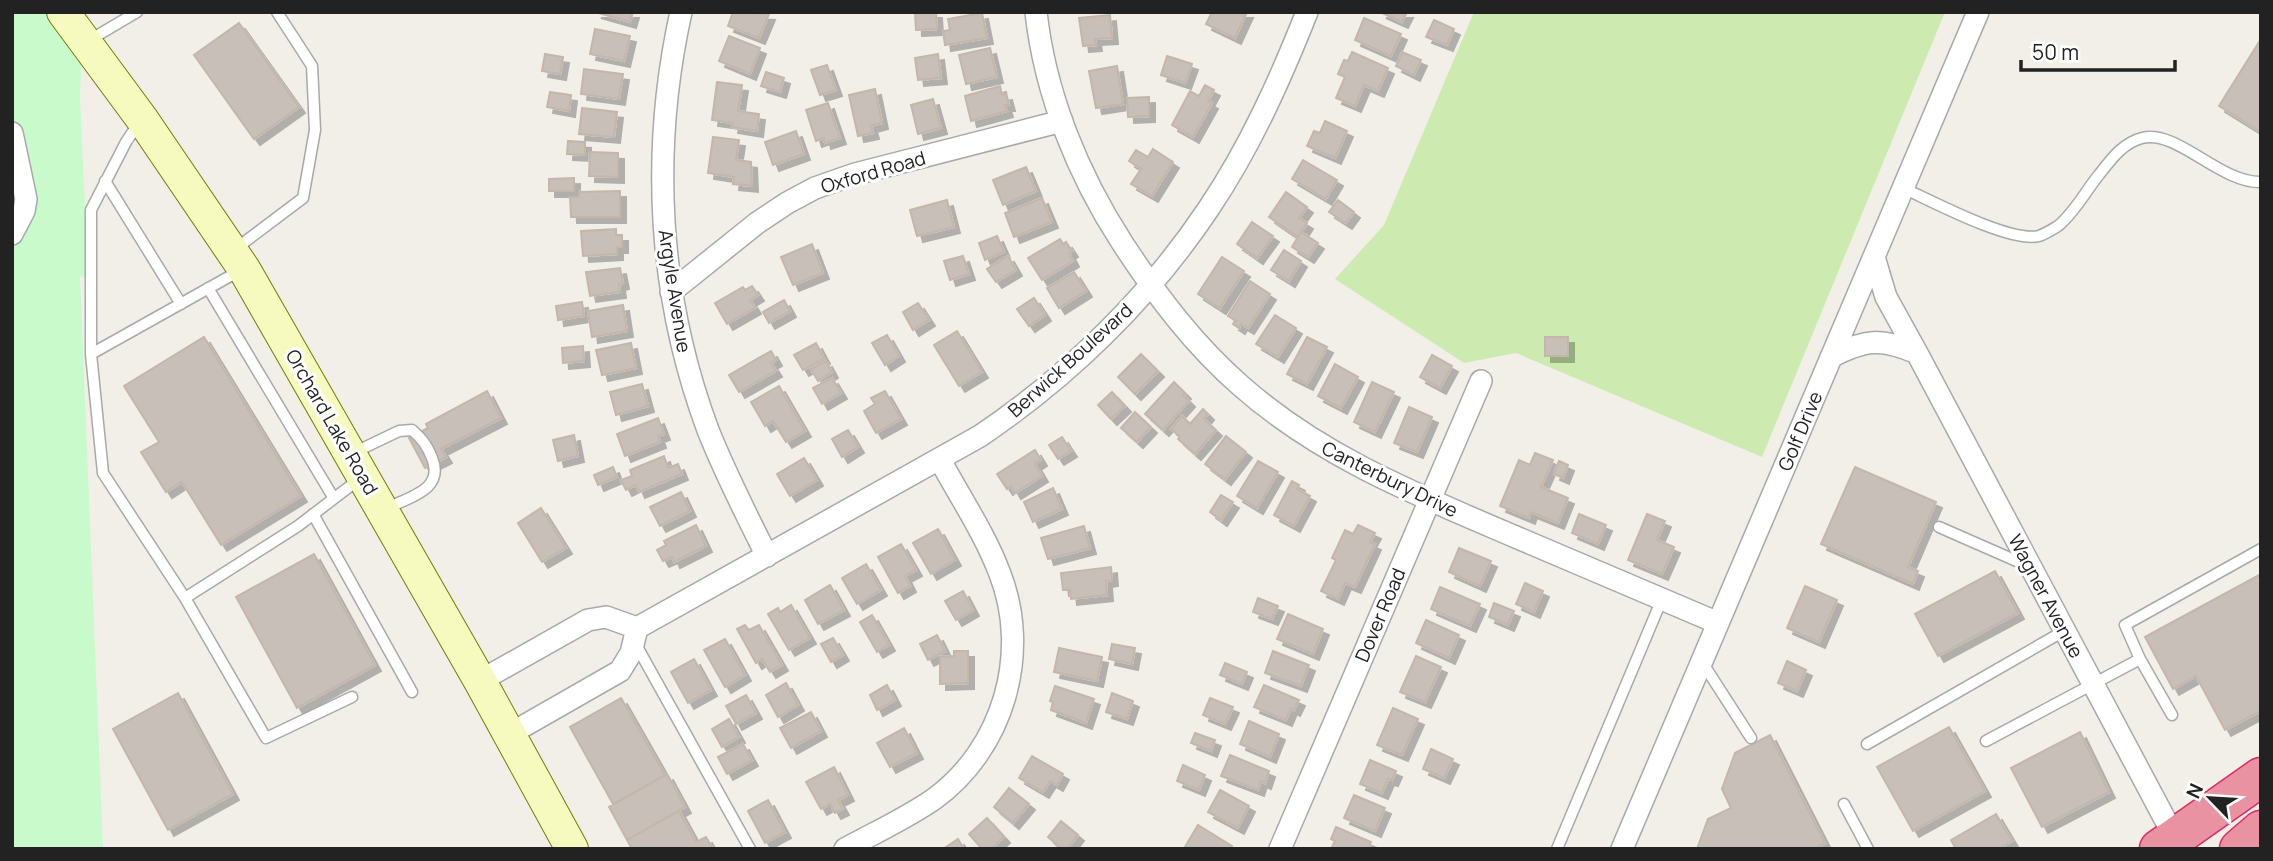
<svg xmlns="http://www.w3.org/2000/svg" width="2273" height="861" font-family="Manrope,sans-serif">
<defs>
<filter id="shadow"><feDropShadow dx="6" dy="6" stdDeviation="0" flood-color="#0004"/></filter>
</defs>
<rect width="100%" height="100%" fill="#f2efe9"/>
<path fill="#cdebb0" d="M1474,12H1945L1762,457L1516,353L1464,363L1335,279L1384,225Z"/>
<path fill="#c8facc" d="M12,12H83L80,97L88,279L80,276L103,849H12Z"/>
<path fill="#c7bfb8" stroke="#c4b6ab" stroke-width="2" filter="url(#shadow)" d="M595,12H633L630,22Z
M733,12L769,14L759,38L728,26Z
M915,12H936L937,29L916,30Z
M1212,12H1247L1235,38L1206,24Z
M1380,12H1407L1402,22Z
M982,13L987,38L945,45L943,31L950,30L948,19Z
M1110,15L1112,38L1095,39L1096,45L1083,46L1079,18Z
M1364,18L1401,34L1391,56L1355,40Z
M1434,20L1454,29L1447,45L1426,37Z
M239,23L299,107L254,139L194,55Z
M595,29L630,36L624,61L590,54Z
M729,36L760,48L750,74L719,61Z
M2259,42L2261,43V132L2219,106Z
M990,48L997,77L966,84L959,55Z
M1352,52L1388,68L1378,91L1364,85L1355,106L1336,98L1345,77L1338,74L1344,60L1348,61Z
M1402,52L1421,60L1414,75L1396,66Z
M545,54L563,57L560,74L542,71Z
M938,54L941,78L918,80L915,58Z
M1167,56L1192,64L1185,83L1161,75Z
M827,65L836,90L820,95L811,70Z
M1117,66L1123,104L1096,108L1089,71Z
M584,69L623,74L619,99L581,94Z
M766,72L784,78L780,92L761,86Z
M717,82L742,85L738,111L759,114L757,131L732,127L733,123L712,120Z
M1205,85L1214,90L1208,101L1212,103L1193,137L1172,125L1190,91L1199,96Z
M1000,86L1002,95L1006,94L1009,105H1005L1007,111L971,121L965,96Z
M875,89L882,123L871,126L873,133L858,136L849,95Z
M550,92L571,95L569,111L547,107Z
M1149,97V116L1128,117L1127,98Z
M933,99L941,128L918,134L911,105Z
M828,103L840,138L825,143L824,138L816,141L806,110Z
M582,108L617,112L614,137L579,134Z
M1325,121L1347,131L1335,158L1307,146L1314,131L1320,133Z
M796,131L804,154L773,165L765,142Z
M713,137L739,140L736,160L751,162L752,186L733,184L734,177L708,173Z
M568,141L585,142V155L567,154Z
M1153,149L1173,162L1152,196L1131,184L1141,169L1129,161L1136,150L1148,157Z
M590,152L618,153V177L589,176Z
M1303,160L1337,180L1326,199L1292,179Z
M1026,167L1036,191L1003,205L993,180Z
M574,178V191H549V179Z
M620,191V217H571L570,197H579V192Z
M1286,192L1307,207L1299,218L1307,223L1298,237L1269,217Z
M1042,198L1052,222L1014,237L1005,213Z
M947,200L954,227L917,236L910,210Z
M1338,200L1354,212L1346,223L1329,212Z
M1252,222L1273,236L1257,258L1237,244Z
M616,229V235H622V247H617V254L583,256L581,231Z
M1301,232L1318,243L1308,257L1292,247Z
M997,236L1004,252L985,260L979,243Z
M1060,239L1063,244L1066,242L1072,251L1069,253L1073,261L1042,280L1028,258Z
M812,244L823,273L793,285L781,257Z
M1284,250L1301,261L1289,281L1271,270Z
M963,256L969,274L950,280L944,261Z
M1008,256L1016,270L996,282L987,269Z
M1222,257L1244,271L1220,308L1198,294Z
M620,268L623,283L619,284L620,292L590,296L586,272Z
M1074,272L1086,291L1059,308L1047,288Z
M1250,281L1270,294L1248,328L1241,324L1239,328L1233,324L1236,321L1228,316Z
M752,286L758,295L750,300L755,308L727,324L715,303L743,287L745,290Z
M1034,298L1045,315L1029,326L1017,309Z
M784,300L790,311L769,323L763,312Z
M582,302L584,316L558,320L556,306Z
M918,303L929,320L913,330L903,312Z
M623,305L627,331L592,337L588,311Z
M1275,315L1296,328L1278,357L1256,344Z
M957,331L982,372L959,386L934,345Z
M887,335L899,356L885,365L872,343Z
M204,337L301,496L221,545L182,482L166,492L141,452L159,442L124,386Z
M1307,337L1327,347L1307,384L1287,374Z
M1545,337H1568V356H1545Z
M631,343L636,368L602,375L596,350Z
M816,343L824,358L803,370L794,355Z
M583,346L584,361L563,363L562,348Z
M771,351L776,360L771,363L776,371L739,392L729,375Z
M1141,354L1158,371L1135,394L1118,377Z
M1432,355L1452,366L1440,388L1420,377Z
M826,361L832,372L818,381L811,369Z
M1335,364L1358,377L1341,408L1318,396Z
M832,378L841,393L822,404L813,388Z
M1174,382L1185,393L1183,395L1189,401L1163,430L1145,414Z
M1372,382L1394,392L1375,432L1354,422Z
M642,384L648,406L616,415L610,392Z
M779,386L805,431L786,442L773,421L765,426L751,402Z
M487,391L501,418L441,449L446,457L425,468L409,438L428,428L426,424Z
M885,391L901,419L876,433L864,411L875,404L871,398Z
M1112,392L1125,406L1111,419L1098,405Z
M1409,407L1432,417L1417,452L1394,443Z
M1203,409L1208,414L1204,419L1216,430L1195,454L1178,439L1180,437L1171,429L1182,416L1190,424Z
M1135,412L1151,427L1137,442L1121,428Z
M658,418L664,434L658,436L660,442L625,456L617,434Z
M848,430L858,447L842,457L832,439Z
M574,435L578,456L558,461L553,440Z
M1226,436L1246,452L1225,479L1205,464Z
M1062,437L1071,451L1058,459L1049,445Z
M1035,450L1041,460L1035,464L1042,476L1015,493L1011,486L1007,489L997,474Z
M1535,453L1553,460L1541,487L1568,498L1558,523L1531,512L1529,518L1500,506L1519,460L1530,465Z
M664,456L668,468L678,464L682,474L639,492L636,485L626,490L621,480L632,476L630,470Z
M804,458L817,480L790,496L777,474Z
M1258,461L1278,472L1257,508L1237,496Z
M1559,461L1568,465L1563,478L1554,474Z
M613,467L617,477L598,485L594,475Z
M1855,467L1936,502L1908,567L1918,571L1913,584L1821,544Z
M1292,481L1299,485L1297,489L1310,496L1294,526L1274,515Z
M1053,488L1062,509L1033,522L1024,502Z
M681,492L690,511L660,526L650,507Z
M1221,495L1233,502L1221,520L1210,512Z
M541,508L566,548L542,562L518,523Z
M1579,514L1606,525L1598,544L1572,533Z
M1647,514L1665,521L1657,540L1674,547L1662,574L1628,560Z
M696,525L706,546L674,562L672,557L663,561L657,550L666,545L664,541Z
M1358,525L1375,533L1370,542L1375,544L1355,587L1345,583L1338,599L1321,591L1336,560L1332,558L1345,530L1353,534Z
M1084,526L1090,548L1048,559L1041,538Z
M938,529L955,560L931,574L913,543Z
M901,544L916,570L905,576L910,586L898,593L878,557Z
M1459,548L1491,561L1480,586L1449,572Z
M314,554L375,665L297,708L236,597Z
M866,564L881,590L857,604L842,578Z
M1111,567L1112,580L1106,581L1107,595L1071,599L1070,590H1063L1061,573Z
M1995,571L2018,613L1938,656L1915,614Z
M2261,574V711L2225,730L2196,676L2173,689L2145,637Z
M1525,583L1543,591L1534,612L1516,604Z
M830,585L844,610L818,624L805,600Z
M1805,586L1837,600L1819,642L1787,628Z
M1440,587L1480,604L1470,626L1431,609Z
M963,591L973,610L956,620L945,601Z
M1258,598L1278,606L1272,619L1253,612Z
M1494,603L1514,611L1508,625L1489,617Z
M791,605L810,638L789,650L768,614L778,608L780,612Z
M1288,614L1323,629L1313,654L1277,639Z
M872,615L889,645L877,652L860,622Z
M1426,620L1459,635L1449,658L1416,643Z
M745,625L749,630L759,625L782,665L770,672L762,659L756,663L737,629Z
M937,635L945,651L928,660L920,644Z
M833,638L843,655L831,662L821,644Z
M725,639L745,675L725,687L704,650Z
M1112,644L1135,648L1132,664L1109,659Z
M1059,648L1102,657L1097,681L1054,672Z
M954,651H968V683L940,684V657L954,656Z
M1273,651L1309,665L1301,686L1265,673Z
M1416,656L1441,667L1425,702L1400,692Z
M694,659L711,690L688,703L671,672Z
M1787,661L1806,670L1797,691L1778,683Z
M1225,663L1247,672L1242,684L1220,675Z
M786,683L798,705L778,717L766,695Z
M887,685L895,700L877,710L870,695Z
M1264,685L1299,700L1294,710L1291,708L1286,720L1254,707Z
M1055,686L1094,699L1086,723L1051,710L1053,702L1050,701Z
M178,693L233,794L168,830L113,729Z
M1112,693L1133,701L1127,719L1106,712Z
M746,695L756,713L736,724L726,706Z
M621,698L665,775L613,804L570,727Z
M1210,698L1233,707L1225,724L1203,715Z
M1393,708L1418,719L1402,755L1377,745Z
M811,712L821,731L791,748L780,728Z
M729,719L739,737L722,747L712,729Z
M1249,721L1279,734L1270,757L1240,744Z
M1949,727L1985,791L1913,831L1877,767Z
M904,728L917,753L890,767L877,743Z
M2080,732L2109,792L2042,827L2011,768Z
M1195,733L1215,740L1211,751L1191,743Z
M1770,735L1825,843L1814,849H1697L1708,819L1731,808L1722,789L1735,753Z
M743,744L752,760L727,774L718,757Z
M1431,749L1453,759L1444,778L1423,769Z
M1230,755L1269,771L1265,783L1261,781L1258,790L1221,776Z
M1032,756L1063,774L1057,785L1050,781L1043,792L1019,778Z
M1370,760L1396,771L1392,780L1388,779L1382,793L1360,784Z
M1183,765L1205,775L1199,790L1177,781Z
M834,767L848,795L838,800L843,809L835,813L830,804L821,809L806,782Z
M667,774L685,807L627,840L609,807Z
M1009,788L1029,804L1013,823L994,807Z
M1220,790L1249,806L1238,828L1208,812Z
M1354,795L1385,808L1375,831L1344,818Z
M768,800L785,832L765,843L748,811Z
M679,811L696,842L706,837L713,849H632L627,840Z
M1996,814L2012,841L1998,849H1956L1951,840Z
M987,818L1004,837L991,849H982L969,834Z
M1061,821L1078,835L1067,849H1062L1048,837Z
M1198,825L1232,846L1230,849H1188L1185,847Z
M1336,827L1371,842L1368,849H1331L1335,841L1331,839Z
M958,839L964,849H943Z"/>
<g fill="none" stroke-linecap="round" stroke-linejoin="round">
<g stroke="#a9a9a9" stroke-width="13">
<path id="lane" d="M88,41L137,12
M140,121L126,142L91,210V354L103,473L185,598L298,526L362,477
M105,181L181,304
M1903,188C1932,201 2010,243 2039,236C2045,234 2053,229 2058,226C2075,212 2085,192 2098,176C2110,161 2122,143 2142,138C2177,129 2220,183 2261,182
M234,250L303,198L315,130L312,66L277,12
M208,288L333,497
M91,354L241,270
M353,453L399,431L412,430C422,439 427,445 432,458C445,490 409,497 385,509
M313,514L412,692
M1939,527L2028,566
M185,598L266,738L352,697
M635,643L750,849
M2140,659L2172,715
M1702,662L1751,738
M1986,741L2140,659L2125,625L2261,549
M1867,744L2064,631
M1844,804L1868,849
M1557,849L1662,599"/>
</g>
<g stroke="#a9a9a9" stroke-width="24">
<path id="street" d="M681,12C650,152 658,296 708,430C725,473 746,514 767,556
M1036,12C1045,94 1078,175 1123,244C1157,296 1194,345 1241,386C1318,454 1410,492 1504,532C1575,562 1647,593 1718,623
M12,133L26,199L24,211L12,234
M1874,257L1886,297L1917,353L2175,838
M671,292L757,223L787,203L815,188L855,174L1062,121
M1831,357C1865,339 1882,338 1917,353
M637,628L980,436C1069,376 1149,298 1209,208C1250,147 1280,80 1307,12
M480,681L588,620L606,617L637,628
M508,735L620,671L631,653L637,628
M845,849C874,833 907,818 934,799C1003,749 1031,654 1000,574C985,534 960,497 940,460
M1280,849L1481,381
M1622,849L1978,12"/>
</g>
<g stroke="#707d05" stroke-width="34">
<path id="secondary" d="M63,12L142,119L244,269L480,681L572,849"/>
</g>
<g stroke="#dc2a67" stroke-width="41">
<path id="highway" d="M2159,849L2261,777
M2239,849L2261,830"/>
</g>
<use href="#lane" stroke="#fff" stroke-width="10"/>
<use href="#street" stroke="#fff" stroke-width="21"/>
<use href="#secondary" stroke="#f7fabf" stroke-width="32"/>
<use href="#highway" stroke="#e892a2" stroke-width="38"/>
</g>
<g text-anchor="middle" dominant-baseline="central" stroke-width="6" stroke-linejoin="round" paint-order="stroke">
<g font-size="19" fill="#222" stroke="#fff">
<text transform="translate(873 172) rotate(-16)">Oxford Road</text>
<text transform="translate(675 291) rotate(81)">Argyle Avenue</text>
<text transform="translate(1070 360) rotate(-42)">Berwick Boulevard</text>
<text transform="translate(332 422) rotate(60)">Orchard Lake Road</text>
<text transform="translate(1800 431) rotate(-67)">Golf Drive</text>
<text transform="translate(1390 479) rotate(26)">Canterbury Drive</text>
<text transform="translate(2046 596) rotate(62)">Wagner Avenue</text>
<text transform="translate(1380 615) rotate(-67)">Dover Road</text>
</g>
</g>
<rect width="2273" height="861" fill="none" stroke="#222222" stroke-width="28"/>
<g transform="translate(2210 798) rotate(295)" stroke="#ffffff" stroke-width="5" paint-order="stroke">
<path d="M0-5L12 26L0 18L-12 26Z" fill="#222222"/>
<text y="-10" font-size="19" font-weight="bold" text-anchor="middle" fill="#222222">N</text>
</g>
<path d="M2021 60v10h154v-10" fill="none" stroke="#222222" stroke-width="3.5"/>
<text x="2032" y="60" font-size="21" fill="#222222" stroke="#ffffff" stroke-width="5" paint-order="stroke">50 m</text>
</svg>
